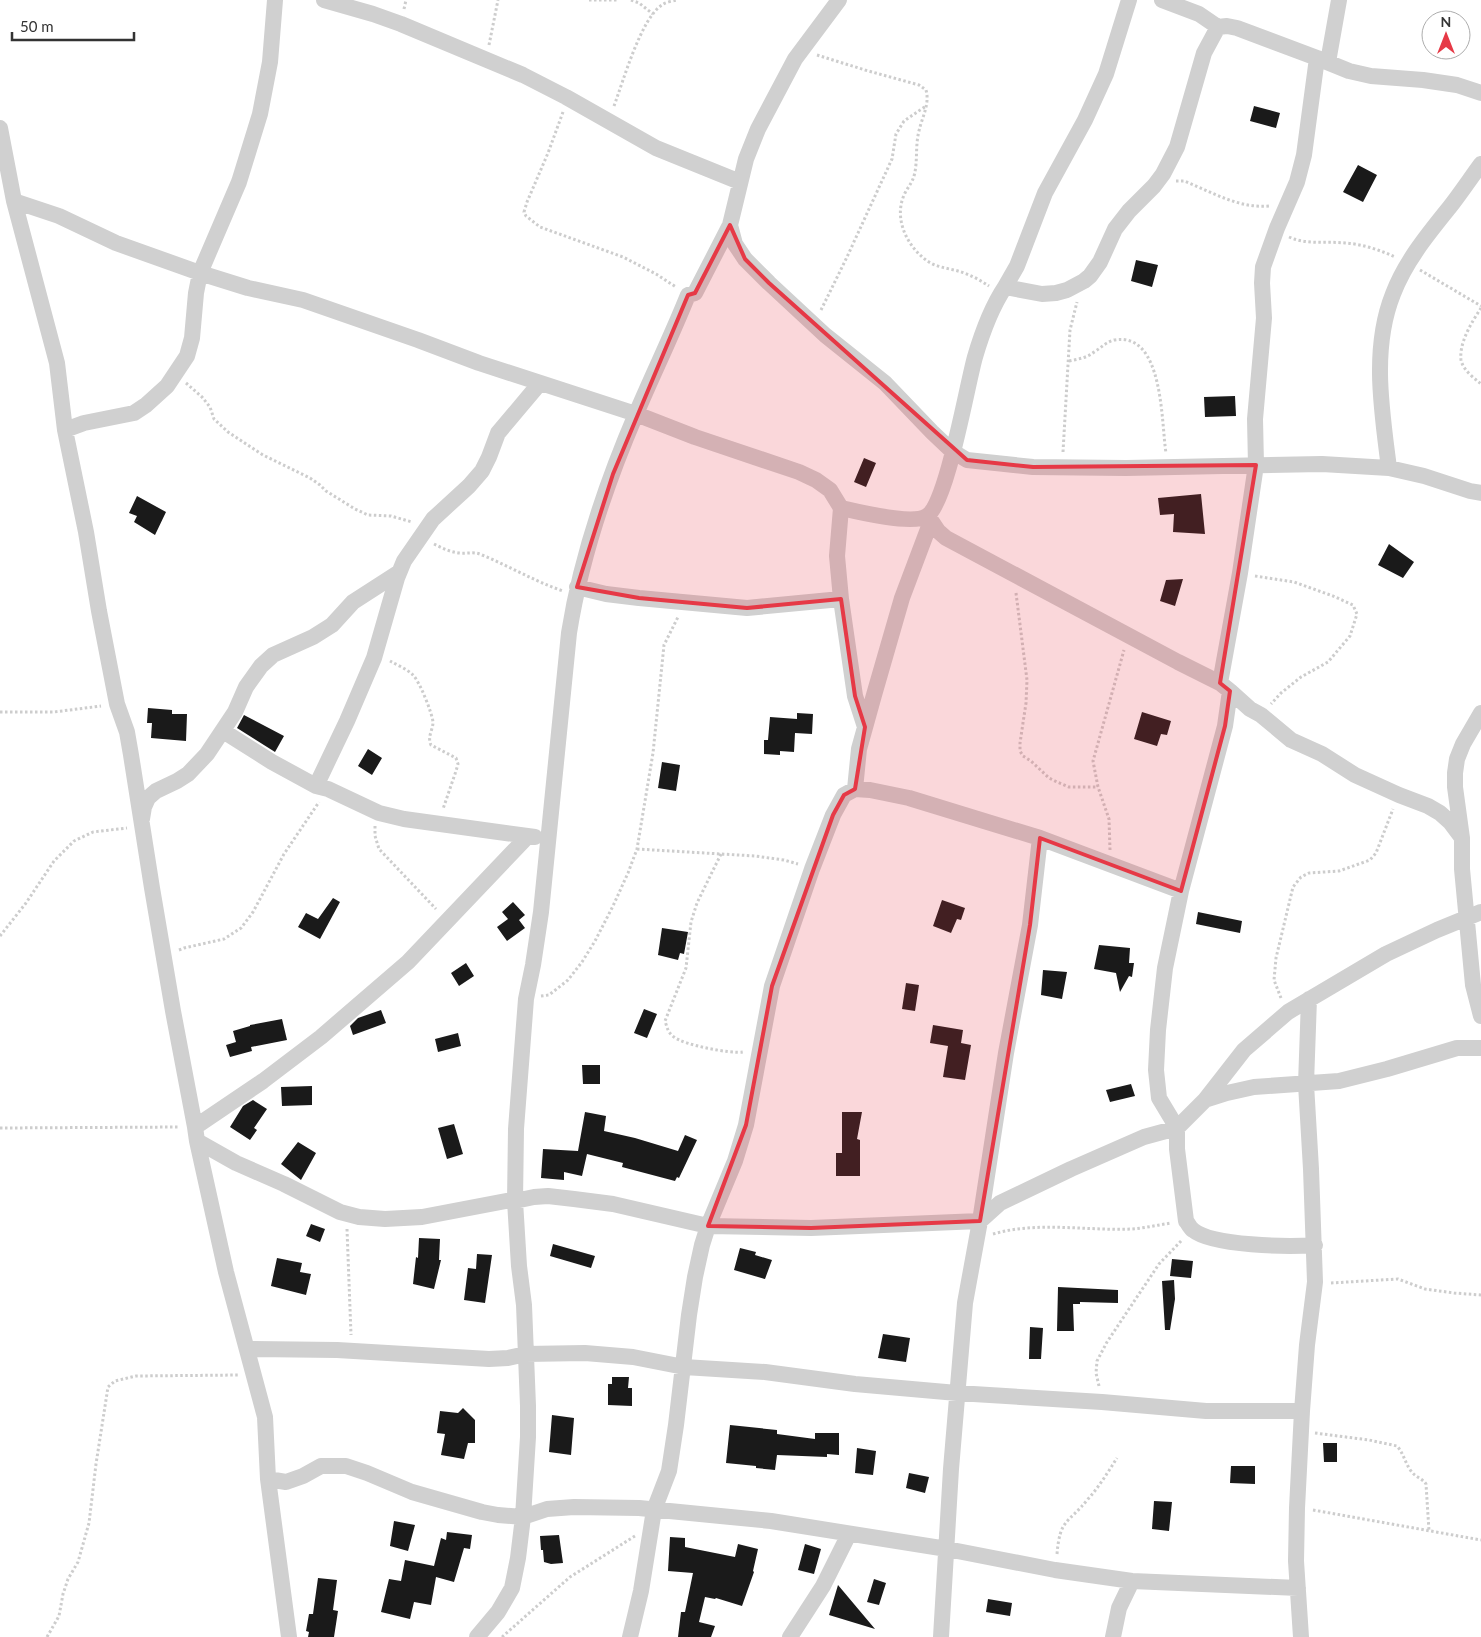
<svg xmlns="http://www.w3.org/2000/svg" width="1481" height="1637" font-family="Lato,sans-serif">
<rect width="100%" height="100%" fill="#fff"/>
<path fill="#1a1a1a" d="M1254,106L1280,113L1276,128L1250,121Z
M1358,165L1377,175L1363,202L1343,192Z
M1136,260L1158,265L1152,287L1131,281Z
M1235,396L1236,416L1205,417L1204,397Z
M864,458L876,463L866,487L854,482Z
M1201,494L1205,534L1173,532L1174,514L1160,515L1158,498Z
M137,496L166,512L155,535L134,522L137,516L129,513Z
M1389,544L1414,562L1403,578L1378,565Z
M1183,579L1175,606L1160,601L1166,580Z
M148,708L172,710V714H187L186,741L151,738L152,723H147Z
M1142,712L1171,721L1167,735L1161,734L1157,746L1134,739Z
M797,713L813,714L812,734L795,733L794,752L780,751V755L764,754V740H768L770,717L797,719Z
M244,715L284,736L275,752L237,728Z
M368,749L382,758L372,775L358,766Z
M662,762L680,765L676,791L658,788Z
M333,898L340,902L320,939L298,927L306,913L318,919Z
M942,900L965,908L961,920L957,919L951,933L933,926Z
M513,902L525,915L519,920L525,928L507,941L497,927L508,919L502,912Z
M1198,912L1242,921L1240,933L1196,924Z
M662,928L688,932L684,954L680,953L678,960L658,955Z
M1099,945L1130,948L1129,963H1134L1132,977L1129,976L1120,992L1116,973L1094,969Z
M466,963L474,976L459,986L451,973Z
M1043,970L1067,972L1062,999L1041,995Z
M906,983L919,985L915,1011L902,1009Z
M644,1009L657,1014L647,1038L634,1033Z
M381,1010L386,1023L353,1035L350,1026L358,1018Z
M282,1019L287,1040L251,1047L252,1051L230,1057L226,1045L236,1042L233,1031L250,1026V1025Z
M933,1025L963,1030L961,1043L971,1045L965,1080L943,1077L948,1046L930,1043Z
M458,1033L461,1046L438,1052L435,1039Z
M582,1065H600V1084H583Z
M1131,1084L1135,1096L1110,1102L1106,1090Z
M312,1086V1105L282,1106L281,1087Z
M253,1100L267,1109L254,1128L257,1130L250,1140L230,1127L243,1106Z
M585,1112L606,1116L604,1131L635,1138L678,1151L685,1135L697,1140L679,1178L677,1177L675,1181L622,1167L623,1163L587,1154L582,1176L564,1172V1180L541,1178L543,1149L578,1151Z
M842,1112H862L857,1139L860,1140V1176H836V1153H842Z
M454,1124L463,1154L447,1159L438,1128Z
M298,1142L316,1153L301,1180L281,1164Z
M311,1224L325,1229L320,1242L306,1236Z
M419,1238L440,1239L439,1260H441L434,1289L413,1284L416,1257L418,1258Z
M553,1244L595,1256L591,1268L550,1256Z
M740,1248L756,1252L755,1255L772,1260L765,1279L734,1270Z
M477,1254L492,1255L485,1303L464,1300L468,1268L476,1269Z
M277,1258L302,1263L300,1272L311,1274L306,1295L271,1286Z
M1172,1259L1193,1261L1191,1278L1170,1276Z
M1174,1280L1175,1299L1170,1330H1165L1162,1281Z
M1058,1287L1118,1290V1303L1080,1302V1304H1073L1074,1331H1057Z
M1030,1327L1043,1328L1041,1359H1029Z
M883,1334L910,1338L906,1362L878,1358Z
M612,1377H629L628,1388H632V1406L608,1405V1384H612Z
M463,1408L475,1420V1443H468L464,1459L441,1455L445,1434L437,1433L440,1411L458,1413Z
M552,1415L574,1418L571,1455L549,1452Z
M730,1425L777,1430V1434L815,1439V1433H839V1455L827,1454V1457L777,1455L775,1470L756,1468V1466L726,1463Z
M1323,1443H1337V1462H1324Z
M857,1448L876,1451L873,1475L855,1473Z
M1231,1466H1255V1484L1230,1483Z
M909,1473L929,1477L925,1493L906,1488Z
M1154,1501L1172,1502L1169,1531L1152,1529Z
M394,1521L415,1525L408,1551L390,1546Z
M447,1532L472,1535L470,1549L464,1548L454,1582L436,1577L431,1605L414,1602L410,1619L381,1612L389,1579L401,1581L405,1560L434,1566L441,1538L446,1540Z
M559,1535L563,1563L551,1564L544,1562L543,1550H541L540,1536Z
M670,1537L685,1538V1547L735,1557L738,1544L758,1549L753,1571L754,1572L742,1606L716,1598L715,1599L705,1597L699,1622L715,1626L711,1637H678L681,1612H685L693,1573L668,1571Z
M805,1544L821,1549L814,1574L798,1570Z
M318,1578L337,1580L333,1610L338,1611L334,1637H308L309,1632L306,1631L309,1614H313Z
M874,1579L886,1583L879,1605L867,1602Z
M838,1585L875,1629L829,1615Z
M988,1599L1012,1603L1010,1616L986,1612Z"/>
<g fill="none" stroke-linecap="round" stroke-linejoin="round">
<path stroke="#cdcdcd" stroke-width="3" stroke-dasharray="2.5 2.5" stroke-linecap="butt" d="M589,0H619
M631,0L639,3L653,14
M404,9L406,0
M489,45L498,0
M817,55L865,70L919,85L926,90C930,104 922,117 919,131C915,146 918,162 914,176C912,183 908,187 905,193C893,217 906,245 926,260C935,267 947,268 958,271C969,274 980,280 989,286
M614,106C623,82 641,18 662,5C666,2 673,1 677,0
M563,112L548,153L527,202L524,212L526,216L540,227L623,257L656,274L676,287
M1176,181H1184C1212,192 1239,209 1270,206
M1289,237C1307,245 1326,241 1345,243C1362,244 1380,250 1395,257
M1420,270L1481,306
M1481,308C1472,322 1459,342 1461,360C1463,370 1474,378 1481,384
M821,310L847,257L892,159L896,134L904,121L926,106
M1069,361C1078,359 1087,358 1094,352C1101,348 1106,342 1114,340C1164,331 1161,422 1166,453
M186,383L202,397L210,407L214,419L228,432L263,455L310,478L320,485L326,491L355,509L368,515L391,516L412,522
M1063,452L1070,330L1077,302
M434,544C442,548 450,552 459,553C467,554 474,551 482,555C509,566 534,581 563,591
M1255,576L1294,582L1333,596L1353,605L1357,614L1350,636L1328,662L1301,677L1281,693L1271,704
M1016,593L1027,680L1026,703L1020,743V751L1023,756L1031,761L1049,778L1057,782L1069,787H1098
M390,661C397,665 407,669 413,675C420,682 432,713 433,722C433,730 427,737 431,745L456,758L458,764L456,771L443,809
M0,712H54L101,706
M375,826V836L379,849L436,909
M637,849L755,856L784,860L798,864
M1110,850L1109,819L1098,787L1093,761L1124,650
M721,854L697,903L691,922L686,968L665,1021C667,1027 668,1033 674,1037C684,1045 731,1054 743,1052
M0,936L26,903L54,861L74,841L93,832L127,828
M179,950L184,948L224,939L241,928L253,912L284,854L319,802
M541,996L549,995L568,980L582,962L595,941L613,906L628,873L637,849L653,753L664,645L678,617
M1281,998L1274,980L1276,958L1293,887L1301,877L1309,873L1339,871L1370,860L1376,853L1393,809
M0,1128L180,1127
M347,1229L351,1335
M993,1234C1038,1221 1086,1231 1132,1229C1145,1228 1158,1225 1171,1223
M1331,1283L1398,1279L1425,1289L1454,1293L1481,1295
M1099,1386L1096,1373L1097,1361L1107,1342L1159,1264L1182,1240
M1315,1433L1369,1440L1397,1446C1404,1454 1405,1463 1411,1471C1415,1477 1422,1478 1426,1484L1429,1531
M1313,1510L1481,1540
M1057,1554C1060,1518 1068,1524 1088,1499C1099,1487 1108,1472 1117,1458
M47,1637L59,1616L63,1594L68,1579L78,1562L89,1523L96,1464L108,1387L115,1381L136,1376L239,1375
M502,1637L570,1577L635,1536"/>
<path stroke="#d0d0d0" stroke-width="16" d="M324,0L373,14L401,24L523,75L566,97L656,148L740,182
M1162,0L1199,14L1218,27
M1328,62L1339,0
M0,128L14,201L57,363L65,430L86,532L99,611L117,704L127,732L131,755L152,888L173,1011L195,1127L197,1141L226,1272L265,1417L268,1479L289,1637
M14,201L59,216L116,243L200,273L248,288L303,300L418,340L479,363L636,414L695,437L799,472L816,480L830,490L841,508L837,556L841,599L855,696L865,727
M730,225L735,244L745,259L769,283L825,335L885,383L932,432L952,451L967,460L1033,467L1126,468L1322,464L1389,468L1424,476L1470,491L1481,493
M1005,287L1017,266L1045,193L1085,120L1106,74L1129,0
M65,430L84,423L134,413L146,405L167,386L187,356L192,338L196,293L200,273L239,182L260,114L270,62L275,0
M1389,468C1382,412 1371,349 1393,294C1405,262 1428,234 1449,208C1460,194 1470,179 1481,164
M841,508C858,512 913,525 927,516C947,503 967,385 975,357C982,333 991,308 1005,287L1042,294L1056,293L1067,290L1084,281L1090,276L1100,262L1115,229L1129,211L1154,186L1163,174L1177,147L1204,53L1218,27L1227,26L1237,28L1317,58L1349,71L1371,76L1423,80L1457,85L1481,93
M928,516L938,531L946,538L1178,662L1220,683L1230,691L1225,726L1181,891L1165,968L1158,1030L1156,1070L1159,1098L1177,1128V1149L1186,1221C1188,1223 1190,1228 1193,1230C1212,1246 1289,1247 1315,1245
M577,587L606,594L639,598L747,608L841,599
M1220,683L1240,573L1256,465L1255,419L1264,318L1262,283L1263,267L1277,228L1297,182L1304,155L1317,58
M1230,691L1250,709L1261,715L1291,740L1322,754L1355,775L1399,795L1428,806L1440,813L1450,822L1462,838
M1481,713L1463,744L1457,759L1455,773V787L1462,838V869L1473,985L1481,1016
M223,731L272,762L316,786L328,789L379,813L404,819L535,837
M316,786L347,721L374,658L397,578L404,561L433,519L469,486L482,471L489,457L498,433L540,383
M855,789L859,749L874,695L902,598L931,521
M142,819L144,807L148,798L156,791L177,781L188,774L207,754L235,712L246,687L261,666L273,655L313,637L332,625L353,602L398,573
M1205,1100L1227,1093L1254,1087L1339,1081L1387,1069L1457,1048H1481
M195,1127L263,1081L321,1037L408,962L528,836
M197,1141L236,1163L284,1184L340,1212L359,1217L385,1219L422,1217L506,1201H515L534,1197L548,1196L574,1199L613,1204L708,1226L811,1228L980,1221L1006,1053L1030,925L1040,838
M248,1349L337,1350L489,1359L508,1358L526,1354L585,1353L633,1357L684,1367L765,1372L855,1384L957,1393L1102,1402L1206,1411H1302
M268,1479L286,1482L303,1476L321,1466H346L367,1473L412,1492L482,1512L498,1515L523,1517L547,1509L574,1507L639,1508L771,1521L947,1549L1055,1570L1132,1581L1298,1588
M477,1637L498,1612L512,1588L518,1558L523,1517L528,1437V1406L524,1305L519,1266L515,1201L516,1129L526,999L533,965L541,912L569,633C581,557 606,484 636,414C653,374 672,335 688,295L695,293L730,225L746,159L758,129L795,59L839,0
M630,1637L641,1591L654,1510L669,1471L676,1425L689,1315L695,1277L702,1245L708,1226L735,1161L746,1125L772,986L812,869L833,815L844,795L855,789L870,790L909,798L1040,838L1181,891
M790,1637L823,1586L849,1534
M941,1637L951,1469L965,1303L980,1221L1000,1203L1071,1169L1144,1137L1177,1128L1205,1100L1244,1050L1288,1012L1386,954L1437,930L1481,912
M1113,1637L1119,1608L1132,1581
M1301,1637L1296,1561L1297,1508L1302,1411L1307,1345L1315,1282L1311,1169L1306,1084L1309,999"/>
</g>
<path fill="#e63946" fill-opacity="0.2" stroke="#e63946" stroke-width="4" stroke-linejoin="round" d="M730,225L745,259L769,283L967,460L1033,467L1256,465L1220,683L1230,691L1225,726L1181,891L1040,838L1030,925L980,1221L811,1228L708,1226L746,1125L772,986L833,815L844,795L855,789L865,727L855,696L841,599L747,608L639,598L577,587L613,474L688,295L695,293Z"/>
<g transform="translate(1446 35)"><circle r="24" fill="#ffffff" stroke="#adadad"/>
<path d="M0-4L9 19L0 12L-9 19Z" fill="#e63946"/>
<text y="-8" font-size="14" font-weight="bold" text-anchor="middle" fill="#333333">N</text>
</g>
<path d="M12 32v8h122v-8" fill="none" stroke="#333333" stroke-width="2.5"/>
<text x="20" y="32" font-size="15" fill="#333333" stroke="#ffffff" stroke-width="4" paint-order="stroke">50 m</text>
</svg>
